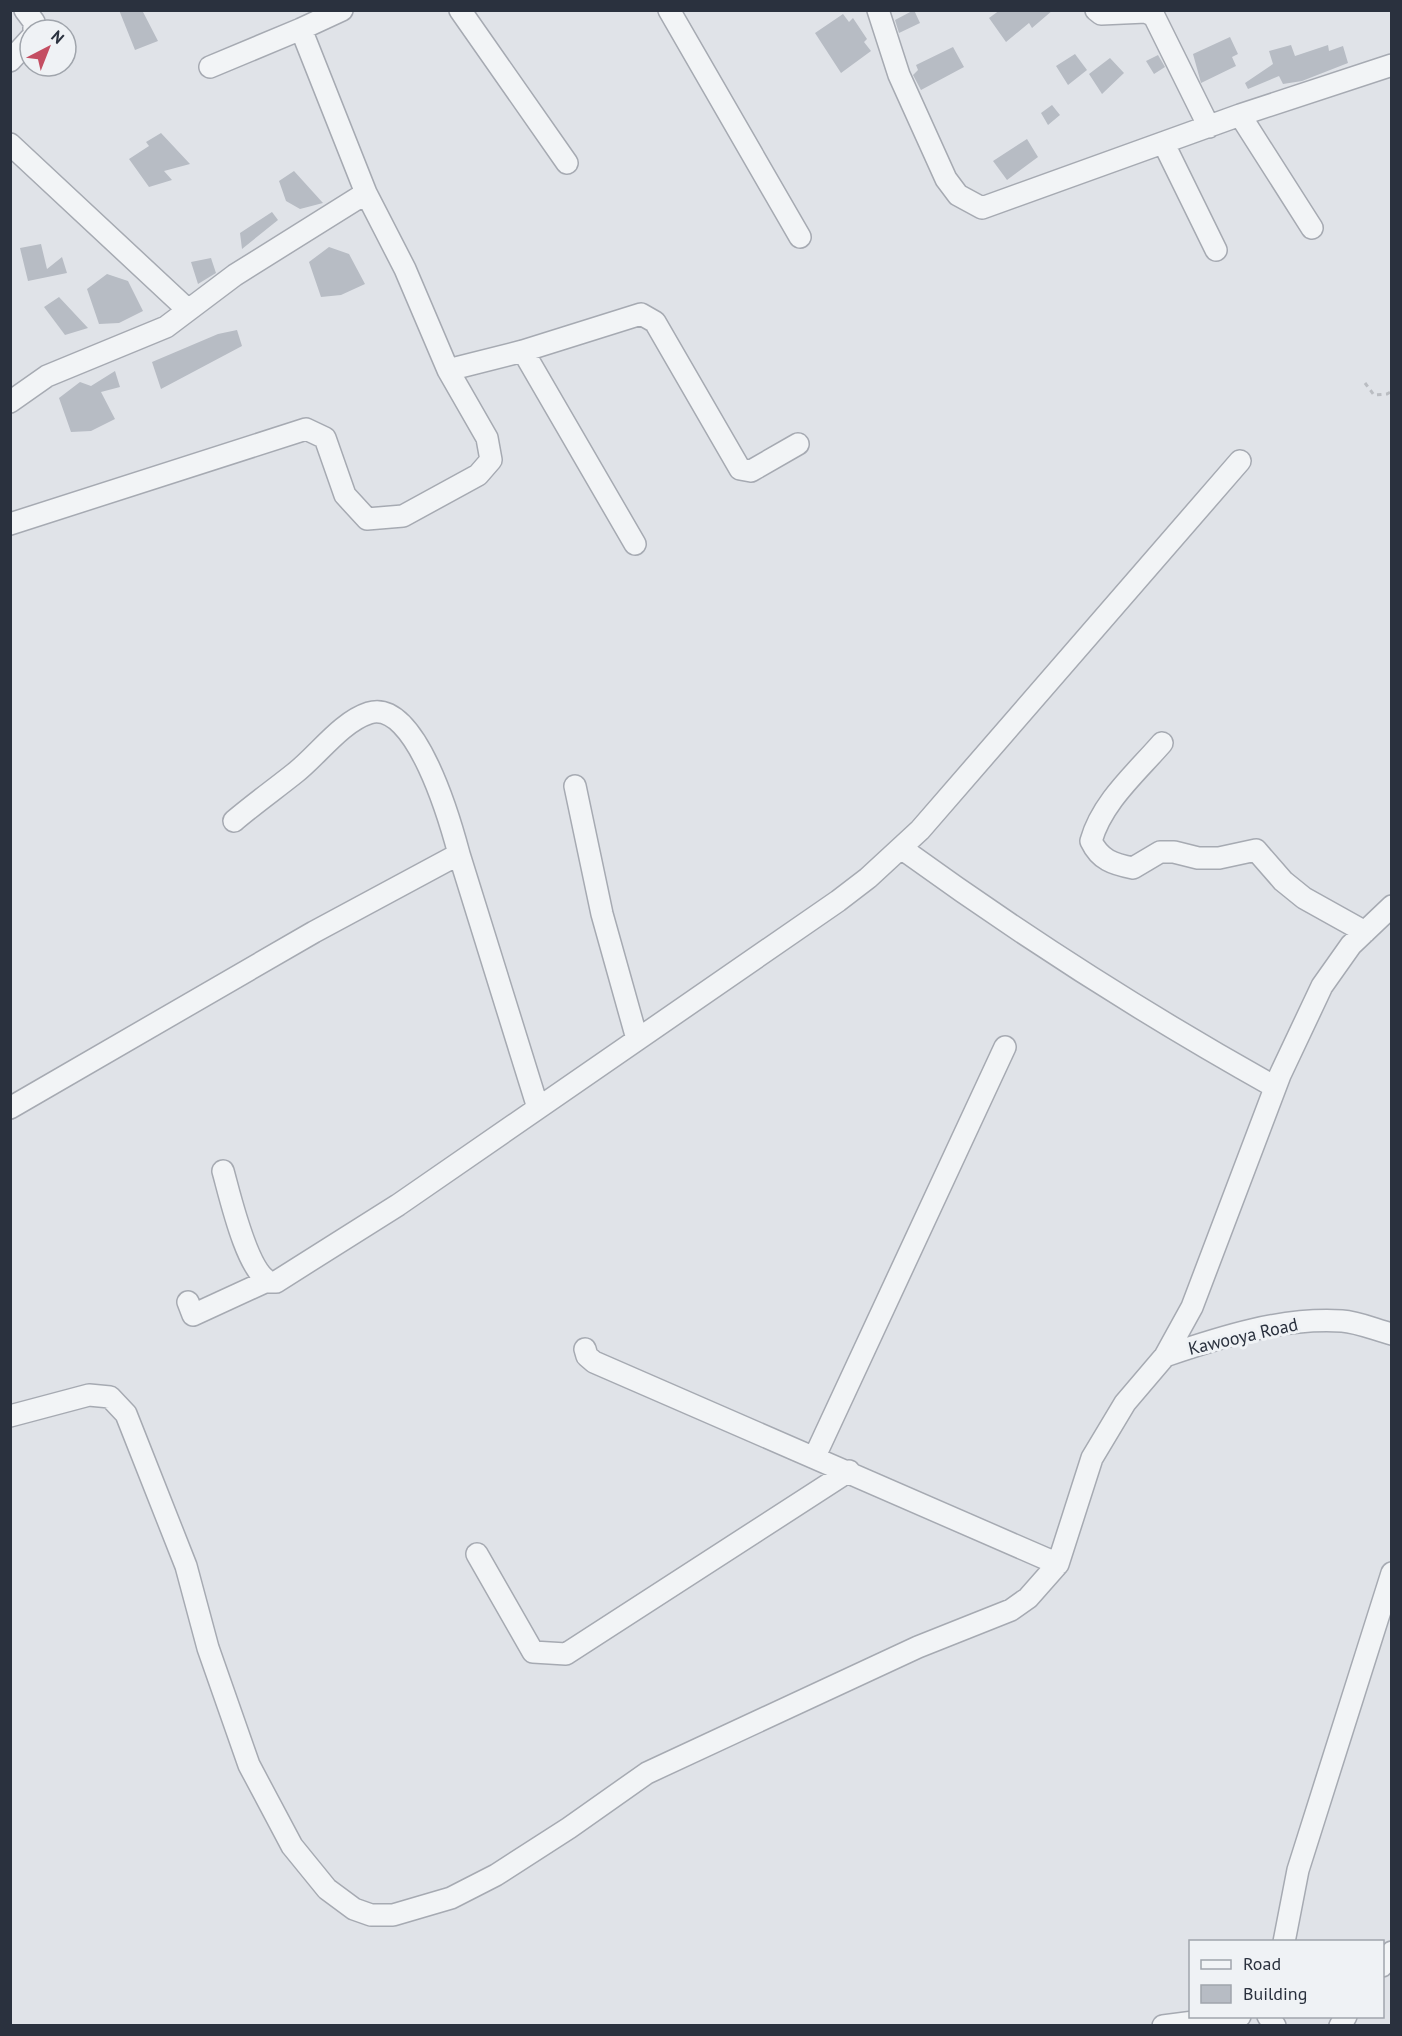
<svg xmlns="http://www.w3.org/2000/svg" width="1402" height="2036" font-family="'PT Sans',sans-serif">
<rect width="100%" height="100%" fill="#e0e3e8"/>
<path fill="#b7bcc4" d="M119,10H142L158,41L135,50Z
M914,10L920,23L899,33L895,20Z
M1000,10H1053L1032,28L1029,23L1006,42L989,18Z
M843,14L849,22L853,18L867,39L864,42L871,51L841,73L815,33Z
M1230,37L1238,54L1232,57L1236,66L1201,83L1193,54Z
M1291,45L1295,56L1328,45L1329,51L1343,46L1348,63L1302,81L1283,84L1279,76L1248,89L1245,83L1273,64L1269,51Z
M953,47L964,67L921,90L913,75L918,70L916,65Z
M1075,54L1087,70L1068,85L1056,66Z
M1158,55L1165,67L1154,74L1146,61Z
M1110,58L1124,73L1102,94L1089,74Z
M1052,105L1060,115L1048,125L1041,113Z
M161,133L190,164L164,171L172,180L149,187L129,159L149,146L146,142Z
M1027,139L1038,157L1007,180L993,161Z
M294,171L323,203L300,209L286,201L279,181Z
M272,212L278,220L242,249L240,233Z
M41,244L47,269L62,257L67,273L28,281L20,248Z
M329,247L349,254L365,284L341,295L321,297L309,262Z
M211,258L216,273L198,284L191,262Z
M107,274L128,281L143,311L119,323L99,324L87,289Z
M59,297L88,328L65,335L44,307Z
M237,330L242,346L161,389L152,362L218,334Z
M115,371L120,387L101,392L115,419L91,431L71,432L59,398L80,382L91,386Z"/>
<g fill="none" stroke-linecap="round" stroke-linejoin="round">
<g stroke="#a6aab2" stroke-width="24">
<path id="minor" d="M25,10L34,22V30
M460,10L567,163
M669,10L800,237
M878,10L899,75L946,179L958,195L982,208L1240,115L1392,65
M1096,10L1101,14L1146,12L1154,16L1209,127
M301,29L342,10
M10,61L30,39
M1240,115L1312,228
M10,144L188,310
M1164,144L1216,250
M523,351L635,544
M448,370L523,351L641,314L655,322L740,469L751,471L798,444
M10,402L47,376L166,327L235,275L366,193
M10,524L306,429L325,438L345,495L367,519L403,516L478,475L491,460L487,438L448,370L405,269L366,193L301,29L210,67
M1162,743C1136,773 1102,802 1091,841C1100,860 1113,864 1133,868L1160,852H1174L1198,858H1219L1256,850L1283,881L1304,898L1365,932
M575,786L602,914L637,1039
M234,821C254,804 275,789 295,773C318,755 341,722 369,713C416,698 451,824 459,854
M901,848C1021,935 1146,1015 1275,1087
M10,1108L314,932L459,854L538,1108
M223,1171C230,1196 247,1272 270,1282H276L398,1205L838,901L868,878L920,830L1240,461
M188,1302L193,1315L267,1281
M585,1349L587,1356L594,1362L1058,1564
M1165,1356C1221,1337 1282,1317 1342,1321C1358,1322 1376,1330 1392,1334
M10,1416L89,1395L110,1397L126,1414L186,1566L208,1648L249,1765L292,1846L327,1889L354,1909L371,1915H393L451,1898L496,1875L569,1828L647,1773L918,1647L1011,1610L1028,1598L1058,1564L1092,1458L1125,1403L1165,1356L1192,1307L1280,1075L1322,986L1351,945L1392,906
M815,1456L1005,1047
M477,1554L533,1652L566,1654L849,1471
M1284,1942L1298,1870L1392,1573
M1382,1966L1392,1952
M1268,2016L1275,2026
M1163,2026L1240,2016
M1340,2026L1346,2016"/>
</g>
<path stroke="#babdc2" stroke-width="3" stroke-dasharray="4.5 4.5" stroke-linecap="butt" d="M1365,383L1374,395L1387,394L1392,391"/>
<use href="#minor" stroke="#f2f4f6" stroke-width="21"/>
</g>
<g text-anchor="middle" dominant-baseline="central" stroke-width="6" stroke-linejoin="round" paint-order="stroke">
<g font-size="18" fill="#2a313e" stroke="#eff2f5">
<text transform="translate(1243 1336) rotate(-13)">Kawooya Road</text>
</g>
</g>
<rect width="1402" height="2036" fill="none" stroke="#2a313e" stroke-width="24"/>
<rect x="1189" y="1940" width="195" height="78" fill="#eff2f5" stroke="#a0a5ac" stroke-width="1.5"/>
<rect x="1201" y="1960" width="30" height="9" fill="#f2f4f6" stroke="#a0a5ac" stroke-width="1.5"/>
<text x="1243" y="1970" font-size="18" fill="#2a313e">Road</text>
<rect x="1201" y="1985" width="30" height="18" fill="#b7bcc4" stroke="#a0a5ac" stroke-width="1.5"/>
<text x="1243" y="2000" font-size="18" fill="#2a313e">Building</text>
<g transform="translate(48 48) rotate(42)"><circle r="28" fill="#eff2f5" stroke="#a0a5ac" stroke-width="1.5"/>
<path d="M0-4.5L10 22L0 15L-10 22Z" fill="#c44e62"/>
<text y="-9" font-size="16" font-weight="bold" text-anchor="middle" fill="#2a313e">N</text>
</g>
</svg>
